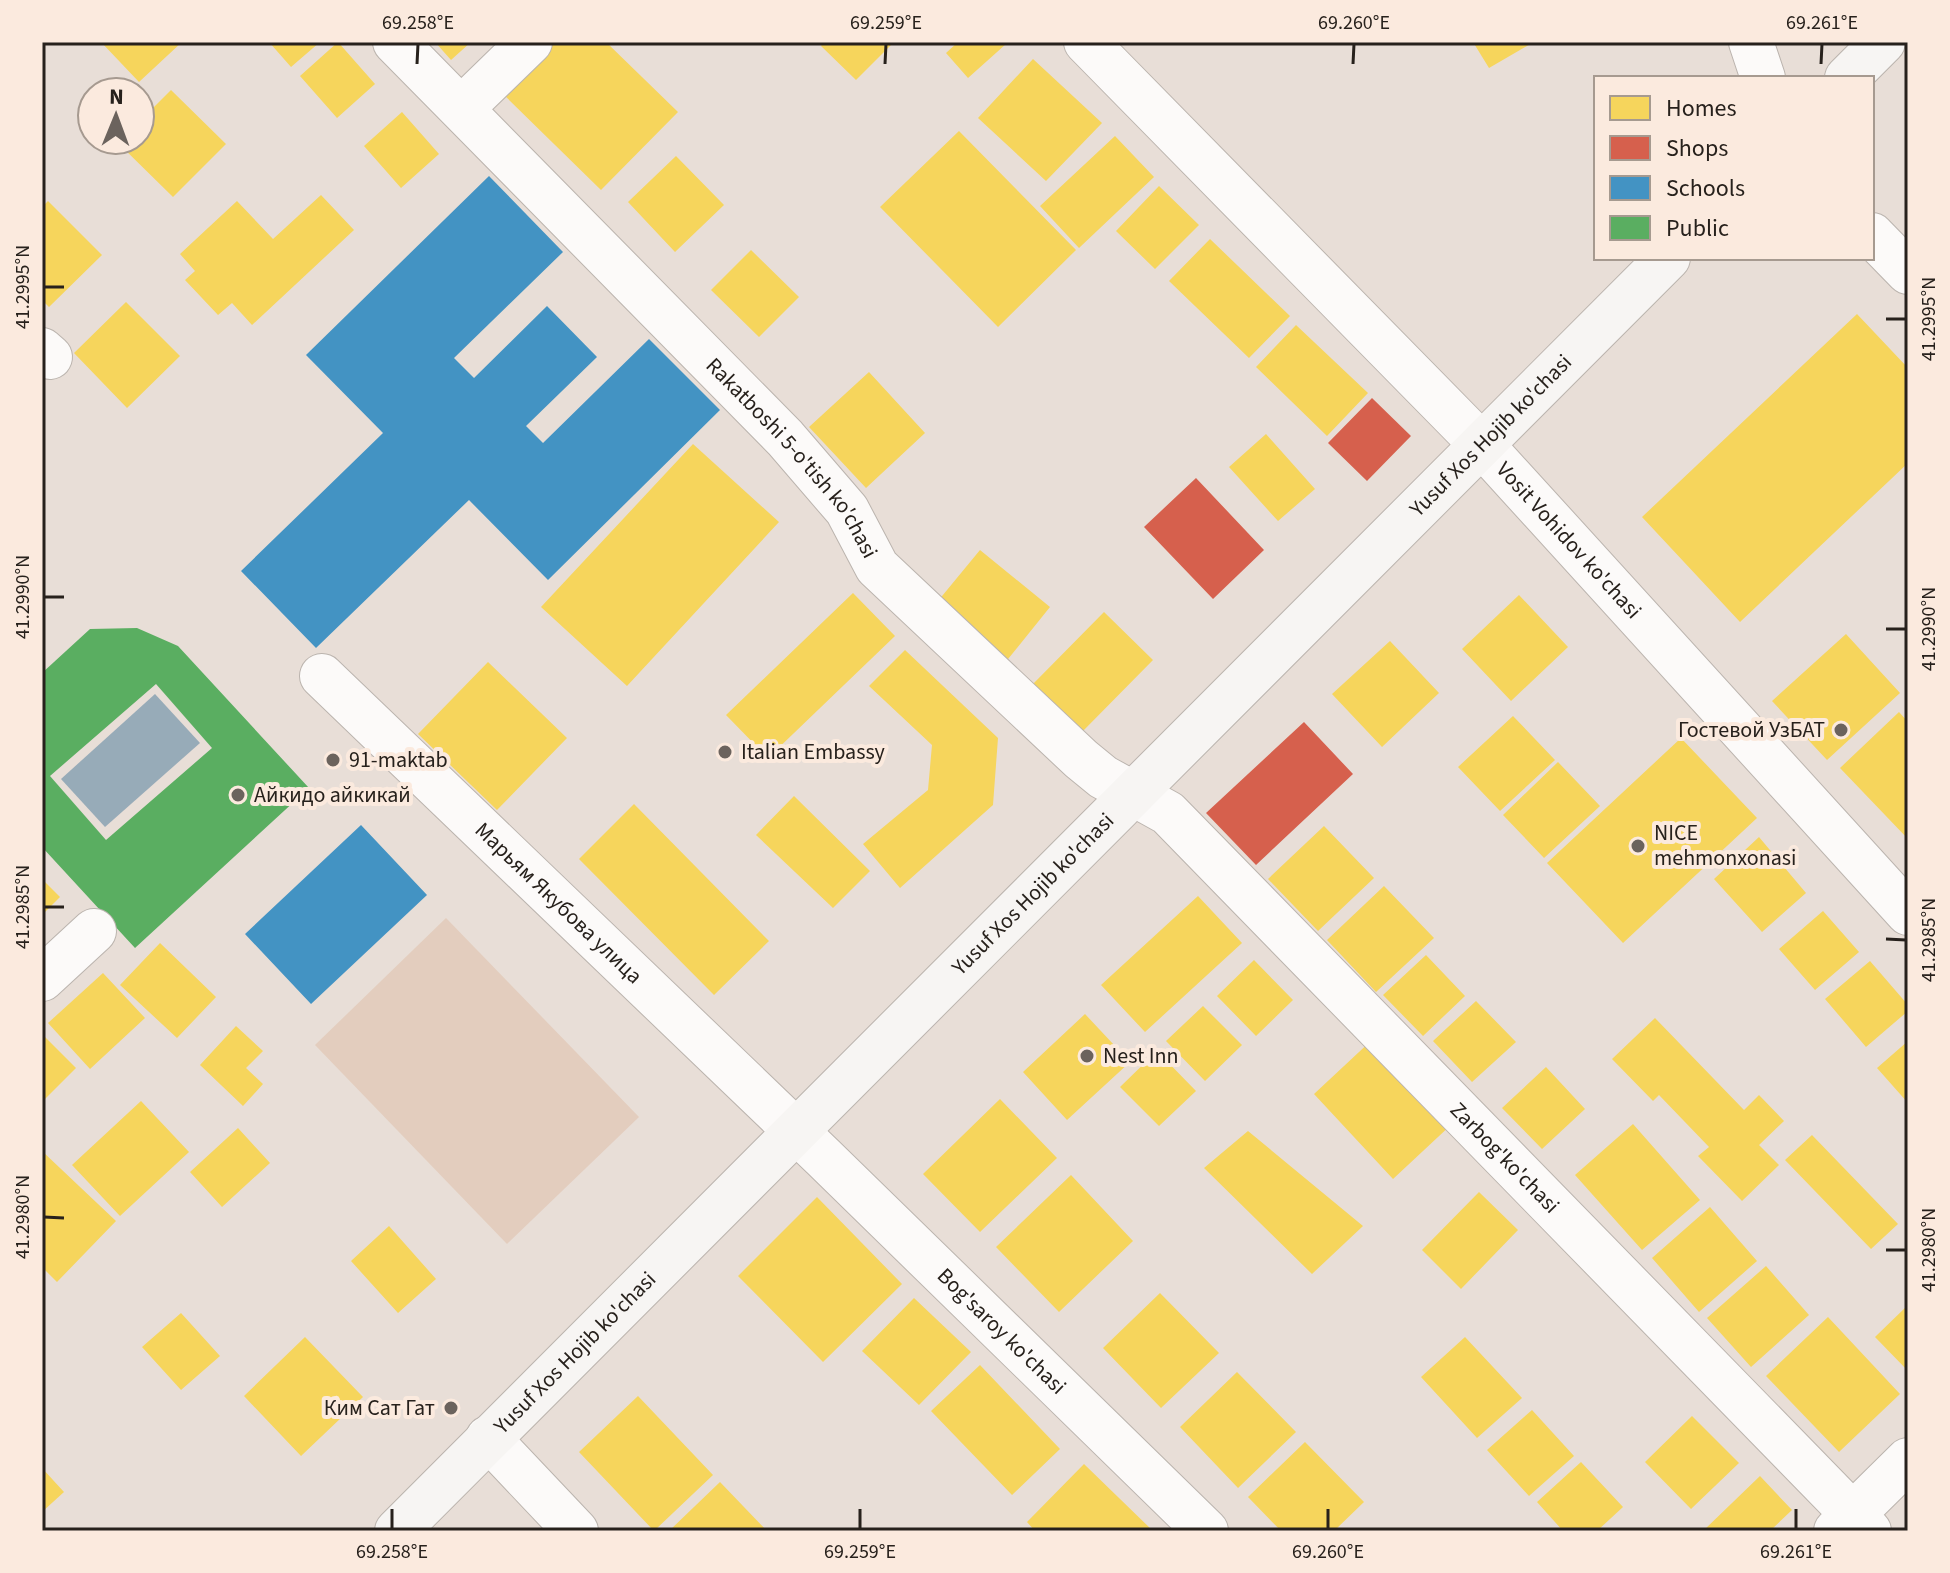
<svg xmlns="http://www.w3.org/2000/svg" width="1950" height="1573" font-family="'Source Sans 3',sans-serif">
<rect width="100%" height="100%" fill="#e8ded7"/>
<path fill="#e3cdbe" d="M446,918L639,1117L507,1244L315,1045Z"/>
<path fill="#97abb8" d="M155,694L200,743L105,827L61,779Z"/>
<path fill="#f6d55c" d="M101,42H182L139,82Z
M269,42H320L291,67Z
M338,42L375,84L337,118L300,76Z
M435,42H471L451,60Z
M552,42H606L678,112L601,190L502,93Z
M824,42H894L856,80L821,46Z
M958,42H1004L1006,44L968,78L946,53Z
M1473,42H1534L1489,68Z
M1033,59L1102,123L1046,181L978,118Z
M171,90L226,144L173,197L118,143L140,140V121Z
M402,112L439,154L401,188L364,146Z
M959,131L1076,250L998,327L880,207Z
M1115,136L1154,177L1079,248L1040,206Z
M676,156L724,205L675,252L628,202Z
M1159,186L1199,225L1155,269L1116,231Z
M321,195L354,230L252,325L232,303L218,315L185,280L195,271L180,254L237,201L273,239Z
M48,201L102,255L49,307L42,300V207Z
M1210,239L1290,316L1249,358L1169,281Z
M751,250L799,297L759,337L711,290Z
M126,302L180,356L127,408L74,353Z
M1857,314L1908,368V463L1740,622L1642,517Z
M1296,325L1368,393L1327,436L1256,367Z
M869,372L925,433L866,488L809,427Z
M1266,434L1315,489L1278,521L1229,467Z
M693,444L779,522L627,686L541,607Z
M980,550L1050,607L1004,664L933,607Z
M853,593L895,636L768,758L726,715Z
M1519,595L1568,647L1511,701L1462,649Z
M1104,612L1153,660L1082,732L1033,684Z
M1846,634L1900,693L1827,760L1772,701Z
M1390,641L1439,693L1382,747L1332,694Z
M905,650L998,738L993,805L900,888L863,844L928,790L932,745L869,686Z
M488,662L567,738L497,810L418,734Z
M1899,712L1908,722V839L1840,768Z
M1513,716L1555,760L1500,811L1458,767Z
M1681,738L1757,818L1623,943L1547,863Z
M1558,762L1600,806L1544,858L1503,815Z
M794,796L870,871L833,908L756,835Z
M634,804L769,941L714,995L579,859Z
M1324,826L1374,878L1318,931L1268,879Z
M1759,837L1806,893L1762,932L1714,879Z
M42,879L60,897L42,915Z
M1384,886L1434,938L1376,992L1327,940Z
M1198,896L1242,943L1145,1032L1101,985Z
M1823,911L1859,952L1815,990L1779,949Z
M160,943L216,997L177,1038L120,985Z
M1426,955L1465,996L1423,1036L1383,995Z
M1254,960L1293,1000L1256,1036L1217,996Z
M1870,961L1908,1005V1011L1866,1047L1825,999Z
M103,973L145,1018L90,1069L48,1023Z
M1476,1001L1516,1042L1472,1082L1433,1041Z
M1203,1006L1242,1045L1205,1081L1166,1041Z
M1085,1014L1130,1062L1067,1120L1023,1072Z
M1655,1018L1744,1110L1759,1095L1784,1121L1759,1145L1779,1165L1742,1201L1698,1156L1709,1147L1659,1095L1653,1101L1612,1059Z
M236,1026L263,1051L246,1068L263,1084L243,1106L200,1065Z
M42,1034L76,1068L42,1102Z
M1374,1038L1453,1123L1393,1179L1314,1094Z
M1908,1041V1103L1877,1068Z
M1157,1051L1196,1091L1159,1126L1120,1087Z
M1546,1067L1585,1109L1542,1149L1502,1108Z
M1000,1099L1057,1158L980,1232L923,1174Z
M141,1101L189,1152L120,1216L72,1165Z
M1633,1124L1700,1200L1642,1250L1575,1175Z
M238,1128L270,1163L222,1207L190,1172Z
M1248,1131L1363,1226L1312,1274L1204,1168Z
M1812,1135L1898,1224L1871,1249L1785,1160Z
M42,1151L116,1221L57,1282L42,1267Z
M1071,1175L1133,1241L1059,1312L996,1247Z
M1479,1192L1518,1230L1461,1289L1422,1250Z
M817,1197L902,1284L823,1362L738,1276Z
M1710,1207L1757,1261L1699,1312L1652,1258Z
M389,1226L436,1279L398,1313L351,1261Z
M1766,1266L1809,1315L1751,1367L1707,1318Z
M1160,1293L1219,1353L1161,1408L1103,1348Z
M914,1298L971,1352L919,1405L862,1351Z
M1908,1305V1371L1875,1337Z
M181,1313L220,1356L181,1390L142,1347Z
M1828,1317L1900,1394L1839,1452L1766,1376Z
M305,1337L363,1397L301,1456L244,1396Z
M1465,1337L1522,1398L1477,1438L1421,1377Z
M980,1365L1060,1449L1012,1495L931,1411Z
M1237,1372L1296,1432L1238,1488L1180,1427Z
M638,1396L713,1475L654,1531L579,1452Z
M1532,1410L1574,1456L1529,1496L1487,1450Z
M1692,1416L1739,1463L1691,1509L1645,1462Z
M1305,1442L1364,1502L1334,1531H1281L1248,1497Z
M1581,1462L1623,1507L1597,1531H1563L1537,1502Z
M1084,1464L1153,1531H1035L1027,1522Z
M42,1468L64,1492L42,1512Z
M1760,1476L1792,1510L1770,1531H1703Z
M720,1482L767,1531H669Z"/>
<path fill="#d6604d" d="M1372,398L1411,436L1367,481L1328,443Z
M1196,478L1264,550L1213,599L1144,527Z
M1304,722L1353,774L1256,865L1206,813Z"/>
<path fill="#4393c3" d="M489,176L563,252L454,358L474,378L547,306L597,357L526,426L543,443L649,339L720,410L548,580L469,500L316,648L241,571L383,433L306,355Z
M361,825L427,895L311,1004L245,934Z"/>
<path fill="#5aae61" fill-rule="evenodd" d="M137,628L178,646L309,788L135,948L42,847V673L90,629ZM156,684L212,748L106,840L50,776Z"/>
<g fill="none" stroke-linecap="round" stroke-linejoin="round">
<g stroke="#bbb4ae" stroke-width="46">
<g id="minor">
<path id="s1" d="M395,42L785,438L847,510L877,567L1081,759L1103,777L1168,813L1869,1531"/>
<path id="s2" d="M1086,42L1482,445L1908,913"/>
<path d="M1751,42L1763,78"/>
<path d="M462,108L530,42"/>
<path d="M1872,235L1908,272"/>
<path d="M42,350L50,357"/>
<path id="s3" d="M322,676L823,1157L1206,1531"/>
<path d="M42,979L94,931"/>
<path d="M488,1438L576,1531"/>
<path d="M1836,1531L1908,1460"/>
</g>
</g>
<g stroke="#bbb4ae" stroke-width="46">
<g id="secondary">
<path d="M1847,78L1883,42"/>
<path id="s4" d="M397,1531L1668,258"/>
</g>
</g>
<use href="#minor" stroke="#fcfaf9" stroke-width="44"/>
<use href="#secondary" stroke="#f7f5f3" stroke-width="44"/>
</g>
<path fill="none" stroke="#27211c" stroke-width="3" d="M417,64L418,44M885,64L886,44M1353,64L1354,44M1821,64L1822,44M44,287H64M1886,319H1906M44,597H64M1886,629H1906M44,907H64M1886,939L1906,940M44,1217L64,1218M1886,1250H1906M392,1529V1509M860,1529V1509M1328,1529V1509M1796,1529V1509"/>
<g fill="#6b635d" stroke="#fbeade" stroke-width="3">
<circle cx="1841" cy="730" r="8"/>
<circle cx="725" cy="752" r="8"/>
<circle cx="333" cy="760" r="8"/>
<circle cx="238" cy="795" r="8"/>
<circle cx="1638" cy="846" r="8"/>
<circle cx="1087" cy="1056" r="8"/>
<circle cx="451" cy="1408" r="8"/>
</g>
<g text-anchor="middle" dominant-baseline="central" stroke-width="8" stroke-linejoin="round" paint-order="stroke">
<g font-size="22" fill="#27211c" stroke="#fbeade">
<text stroke="none"><textPath href="#s4" startOffset="1548">Yusuf Xos Hojib ko'chasi</textPath></text>
<text stroke="none"><textPath href="#s1" startOffset="576">Rakatboshi 5-o'tish ko'chasi</textPath></text>
<text stroke="none"><textPath href="#s2" startOffset="694">Vosit Vohidov ko'chasi</textPath></text>
<text stroke="none"><textPath href="#s4" startOffset="900">Yusuf Xos Hojib ko'chasi</textPath></text>
<text stroke="none"><textPath href="#s3" startOffset="328">Марьям Якубова улица</textPath></text>
<text stroke="none"><textPath href="#s1" startOffset="1580">Zarbog'ko'chasi</textPath></text>
<text stroke="none"><textPath href="#s3" startOffset="944">Bog'saroy ko'chasi</textPath></text>
<text stroke="none"><textPath href="#s4" startOffset="252">Yusuf Xos Hojib ko'chasi</textPath></text>
</g>
<g font-size="22" fill="#27211c" stroke="#fbeade" text-anchor="start">
<text x="1825" y="730" text-anchor="end">Гостевой УзБАТ</text>
<text x="741" y="752">Italian Embassy</text>
<text x="349" y="760">91-maktab</text>
<text x="254" y="795">Айкидо айкикай</text>
<text x="1654" y="833">NICE<tspan x="1654" dy="25">mehmonxonasi</tspan></text>
<text x="1103" y="1056">Nest Inn</text>
<text x="435" y="1408" text-anchor="end">Ким Сат Гат</text>
</g>
</g>
<rect width="1950" height="1573" fill="none" stroke="#fbeade" stroke-width="88"/>
<rect x="1594" y="76" width="280" height="184" fill="#fbeade" stroke="#a69a90" stroke-width="2"/>
<rect x="1610" y="96" width="40" height="24" fill="#f6d55c" stroke="#a69a90" stroke-width="2"/>
<text x="1666" y="116" font-size="24" fill="#27211c">Homes</text>
<rect x="1610" y="136" width="40" height="24" fill="#d6604d" stroke="#a69a90" stroke-width="2"/>
<text x="1666" y="156" font-size="24" fill="#27211c">Shops</text>
<rect x="1610" y="176" width="40" height="24" fill="#4393c3" stroke="#a69a90" stroke-width="2"/>
<text x="1666" y="196" font-size="24" fill="#27211c">Schools</text>
<rect x="1610" y="216" width="40" height="24" fill="#5aae61" stroke="#a69a90" stroke-width="2"/>
<text x="1666" y="236" font-size="24" fill="#27211c">Public</text>
<g transform="translate(116 116) rotate(1)"><circle r="38" fill="#fbeade" stroke="#a69a90" stroke-width="2"/>
<path d="M0-6L14 30L0 20L-14 30Z" fill="#6b635d"/>
<text y="-12" font-size="22" font-weight="bold" text-anchor="middle" fill="#27211c">N</text>
</g>
<rect x="44" y="44" width="1862" height="1485" fill="none" stroke="#27211c" stroke-width="3"/>
<g font-size="20" text-anchor="middle" fill="#27211c">
<text x="418" y="29">69.258°E</text>
<text x="886" y="29">69.259°E</text>
<text x="1354" y="29">69.260°E</text>
<text x="1822" y="29">69.261°E</text>
<text transform="translate(22 287) rotate(-90)" y="7">41.2995°N</text>
<text transform="translate(1928 319) rotate(-90)" y="7">41.2995°N</text>
<text transform="translate(22 597) rotate(-90)" y="7">41.2990°N</text>
<text transform="translate(1928 629) rotate(-90)" y="7">41.2990°N</text>
<text transform="translate(22 907) rotate(-90)" y="7">41.2985°N</text>
<text transform="translate(1928 940) rotate(-90)" y="7">41.2985°N</text>
<text transform="translate(22 1217) rotate(-90)" y="7">41.2980°N</text>
<text transform="translate(1928 1250) rotate(-90)" y="7">41.2980°N</text>
<text x="392" y="1558">69.258°E</text>
<text x="860" y="1558">69.259°E</text>
<text x="1328" y="1558">69.260°E</text>
<text x="1796" y="1558">69.261°E</text>
</g>
</svg>
